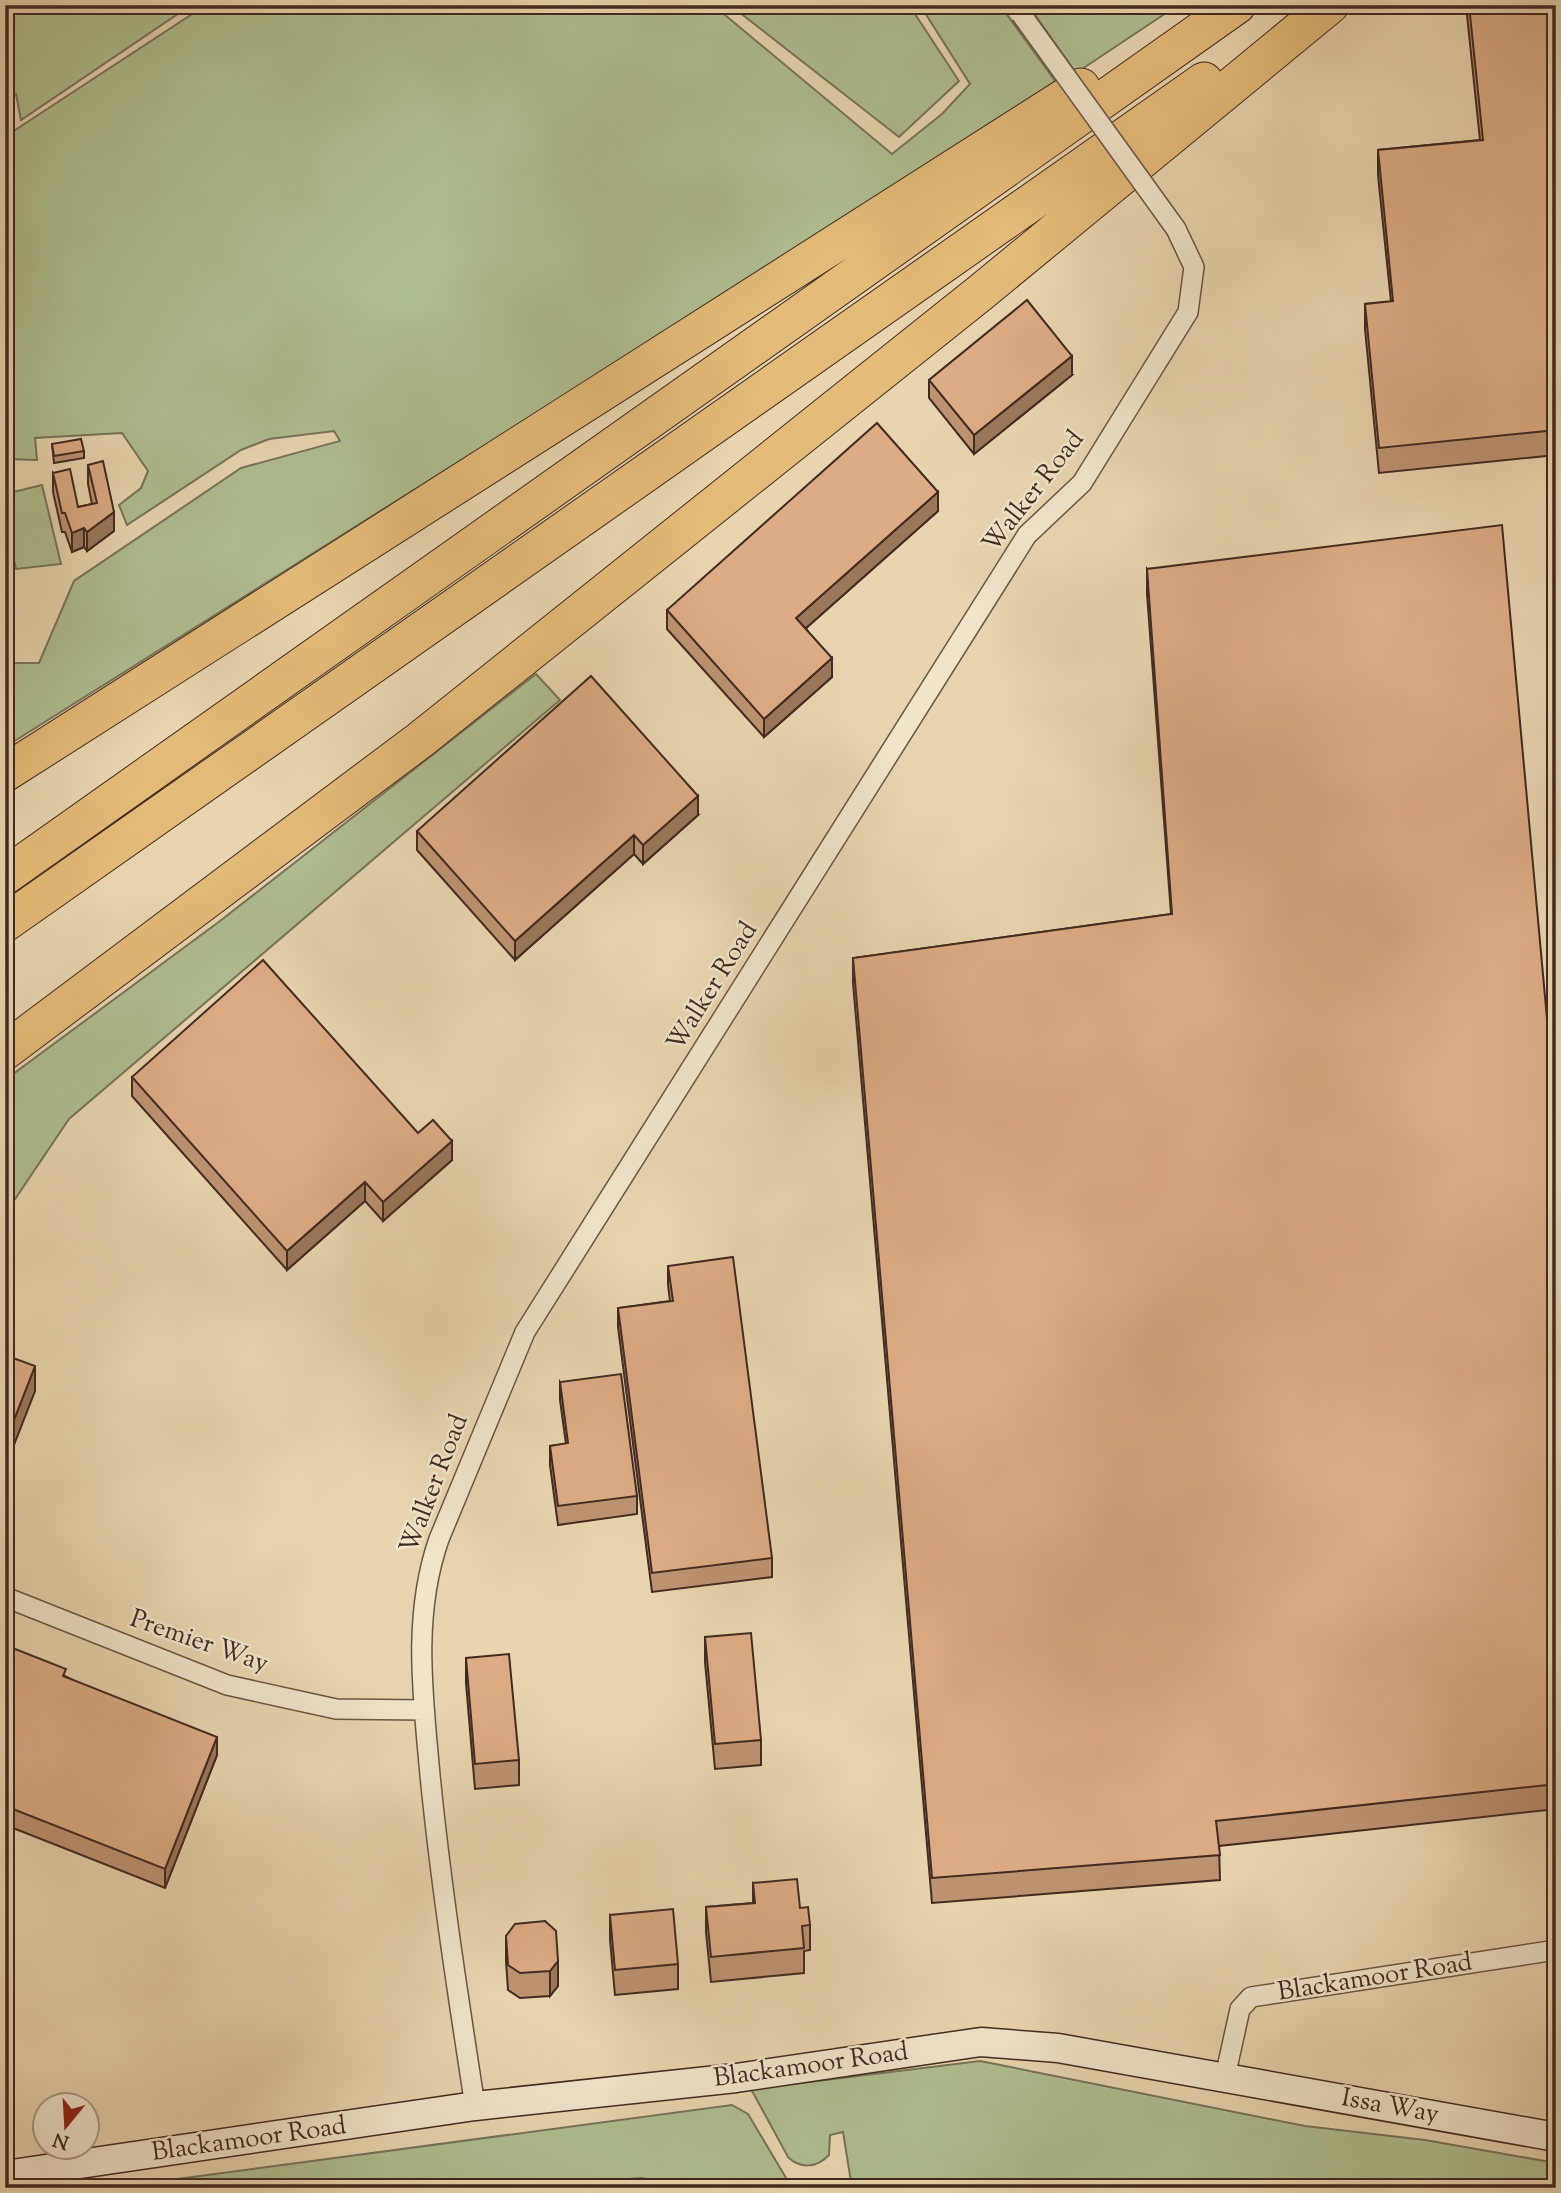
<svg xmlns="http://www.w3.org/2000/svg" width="1561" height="2193" font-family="'Sorts Mill Goudy',serif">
<rect width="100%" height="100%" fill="#e8d5af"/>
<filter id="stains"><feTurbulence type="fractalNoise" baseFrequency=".00286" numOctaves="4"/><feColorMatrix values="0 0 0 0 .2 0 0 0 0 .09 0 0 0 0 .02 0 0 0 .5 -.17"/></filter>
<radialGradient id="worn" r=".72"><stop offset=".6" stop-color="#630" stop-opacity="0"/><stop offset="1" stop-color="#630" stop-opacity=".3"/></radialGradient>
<path fill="#afbe90" stroke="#787459" stroke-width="2" d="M5,5H191L21,120L16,94L5,96Z
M206,5H713L892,154L942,114L970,84L920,5H1000L1058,85L5,747V663H39L74,581L241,468L340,441L334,431L269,439L241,450L127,525L119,505L141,488L148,471L122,433L35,438L37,460L5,459V155L9,134Z
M730,5H909L959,81L899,137Z
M1028,5H1178L1076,73Z
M42,485L61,564L16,569L5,521V494Z
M536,674L560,700L69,1119L5,1214V1080L220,921Z
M980,2061L1305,2126L1425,2140L1556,2163V2188H852L843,2132L830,2135L829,2155C817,2168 800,2169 788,2157L751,2089Z
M732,2105L748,2114L792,2188H663L656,2181L642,2178L502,2188H110Z"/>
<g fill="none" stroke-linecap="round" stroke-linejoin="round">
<g stroke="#6b5545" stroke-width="22">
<path id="minor" d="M5,1597L227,1685L336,1709L424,1710
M1225,2077L1240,2009L1251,1997L1556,1950
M475,2106C458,1996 441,1886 430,1775C423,1696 412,1616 439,1539L525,1332L1027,535L1082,483L1188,312L1194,267L1176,229"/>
</g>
<g stroke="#412a22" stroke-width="31">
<path id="secondary" d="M5,2175L475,2106L736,2078L981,2042L1058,2048L1556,2137"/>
</g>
<g stroke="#412a22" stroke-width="39">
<path id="motorway" d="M5,773L1081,87
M5,876L1237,5
M5,923L1204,81
M5,1051L420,740L980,293L1330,5"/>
</g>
<use href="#minor" stroke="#f0e4cb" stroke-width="19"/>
<use href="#secondary" stroke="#f0e4cb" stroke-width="28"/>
<use href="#motorway" stroke="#e4ba78" stroke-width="37"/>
<g stroke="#6b5545" stroke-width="22" stroke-linecap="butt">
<path id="minor-bridge" d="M1021,14L1176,229"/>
</g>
<use href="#minor-bridge" stroke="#f0e4cb" stroke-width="19"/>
</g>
<path fill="#be9372" stroke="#412a22" stroke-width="2" d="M1467,5H1556V455L1379,473L1365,329V304L1391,302L1378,175V150L1480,140L1467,15Z
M1072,375L974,454L929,398V380Z
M52,444L84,451V458L54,463Z
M88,465L114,531L87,551L84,547L72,552L65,532H62L53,492V473L78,507L92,504L88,484Z
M938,511L806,628L832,677L764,737L667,629V610Z
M1147,569L1556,1117V1809L1219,1846L1220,1880L932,1903L853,983V958L1171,914L1147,594Z
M698,815L643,864L634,854L515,960L417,850V831Z
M132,1077L418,1133L452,1160L383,1221L365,1201L287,1270L132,1096Z
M668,1266L772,1558V1577L652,1592L618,1327V1308L670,1301L668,1285Z
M560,1382L637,1496V1514L558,1525L550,1465V1446L566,1444L560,1400Z
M705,1637L761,1740V1765L715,1769L705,1662Z
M5,1645L217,1755L165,1888L13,1828Z
M466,1658L519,1760V1785L475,1789L466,1683Z
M753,1883L800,1908L810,1925V1950L804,1951V1973L711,1982L706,1932V1907L753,1903Z
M610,1915L678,1964V1989L615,1995L610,1940Z
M545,1921L558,1986L550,1996L520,1998L508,1990L506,1961V1936Z"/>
<path fill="#9b785c" stroke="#412a22" stroke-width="2" d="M1072,356V375L974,454V435Z
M938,492V511L796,637V618Z
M114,512V531L87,551V532Z
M84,528V547L72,552V533Z
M832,658V677L764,737V719Z
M698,796V815L643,864V845Z
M634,835V854L515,960V941Z
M452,1141V1160L383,1221V1202Z
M365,1182V1201L287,1270V1251Z
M35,1366V1391L5,1468V1443Z
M217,1737V1755L165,1888V1869Z
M13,1809V1828L5,1848V1830Z
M558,1961V1986L550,1996V1971Z"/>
<path fill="#ddab84" stroke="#412a22" stroke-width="2" d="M1469,5H1556V430L1379,448L1365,304L1393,301L1378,150L1483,140Z
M1027,300L1072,356L974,435L929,380Z
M877,423L938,492L796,618L832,658L764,719L667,610Z
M81,439L84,451L54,456L52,444Z
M103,461L114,512L87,532L84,528L72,533L65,513H62L53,473L70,469L78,507L97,503L88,465Z
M1502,525L1556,1117V1784L1216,1821L1220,1855L932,1878L853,958L1172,914L1147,569Z
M591,676L698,796L643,845L634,835L515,941L417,831Z
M263,960L418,1133L433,1120L452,1141L383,1202L365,1182L287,1251L132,1077Z
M733,1257L772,1558L652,1573L618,1308L673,1301L668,1266Z
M5,1355L35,1366L5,1443Z
M621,1374L637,1496L558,1506L550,1446L568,1443L560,1382Z
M751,1633L761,1740L715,1744L705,1637Z
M5,1645L66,1669L63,1676L217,1737L165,1869L13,1809L5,1830Z
M509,1654L519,1760L475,1764L466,1658Z
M797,1879L800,1908L808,1907L810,1925L802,1926L804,1948L711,1957L706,1907L755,1903L753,1883Z
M673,1909L678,1964L615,1970L610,1915Z
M545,1921L556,1931L558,1961L550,1971L520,1973L508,1965L506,1936L515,1924Z"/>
<g text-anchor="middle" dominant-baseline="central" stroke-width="5" stroke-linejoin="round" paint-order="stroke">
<g font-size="26" fill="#412a22" stroke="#f0e4cb">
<text transform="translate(1034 492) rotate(-52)">Walker Road</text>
<text transform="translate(713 987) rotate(-58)">Walker Road</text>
<text transform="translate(435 1484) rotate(-69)">Walker Road</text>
<text transform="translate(199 1642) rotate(19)">Premier Way</text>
<text transform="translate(1375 1978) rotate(-9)">Blackamoor Road</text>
<text transform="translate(811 2066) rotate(-8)">Blackamoor Road</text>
<text transform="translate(1390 2107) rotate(10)">Issa Way</text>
<text transform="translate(249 2140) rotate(-8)">Blackamoor Road</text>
</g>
</g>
<rect width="1561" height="2193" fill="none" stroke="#e8d5af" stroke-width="28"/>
<rect x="7" y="7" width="1547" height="2179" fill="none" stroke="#412a22" stroke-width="3.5"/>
<rect x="14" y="14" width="1533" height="2165" fill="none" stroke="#412a22" stroke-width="2"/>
<g transform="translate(66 2126) rotate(198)"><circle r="33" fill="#f0e4cb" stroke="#aa9a87" stroke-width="2"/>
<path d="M0-5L12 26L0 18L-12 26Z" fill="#8f2418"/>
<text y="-10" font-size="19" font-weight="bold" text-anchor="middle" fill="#412a22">N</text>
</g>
<rect width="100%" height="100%" filter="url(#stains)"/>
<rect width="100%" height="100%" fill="url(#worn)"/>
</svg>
